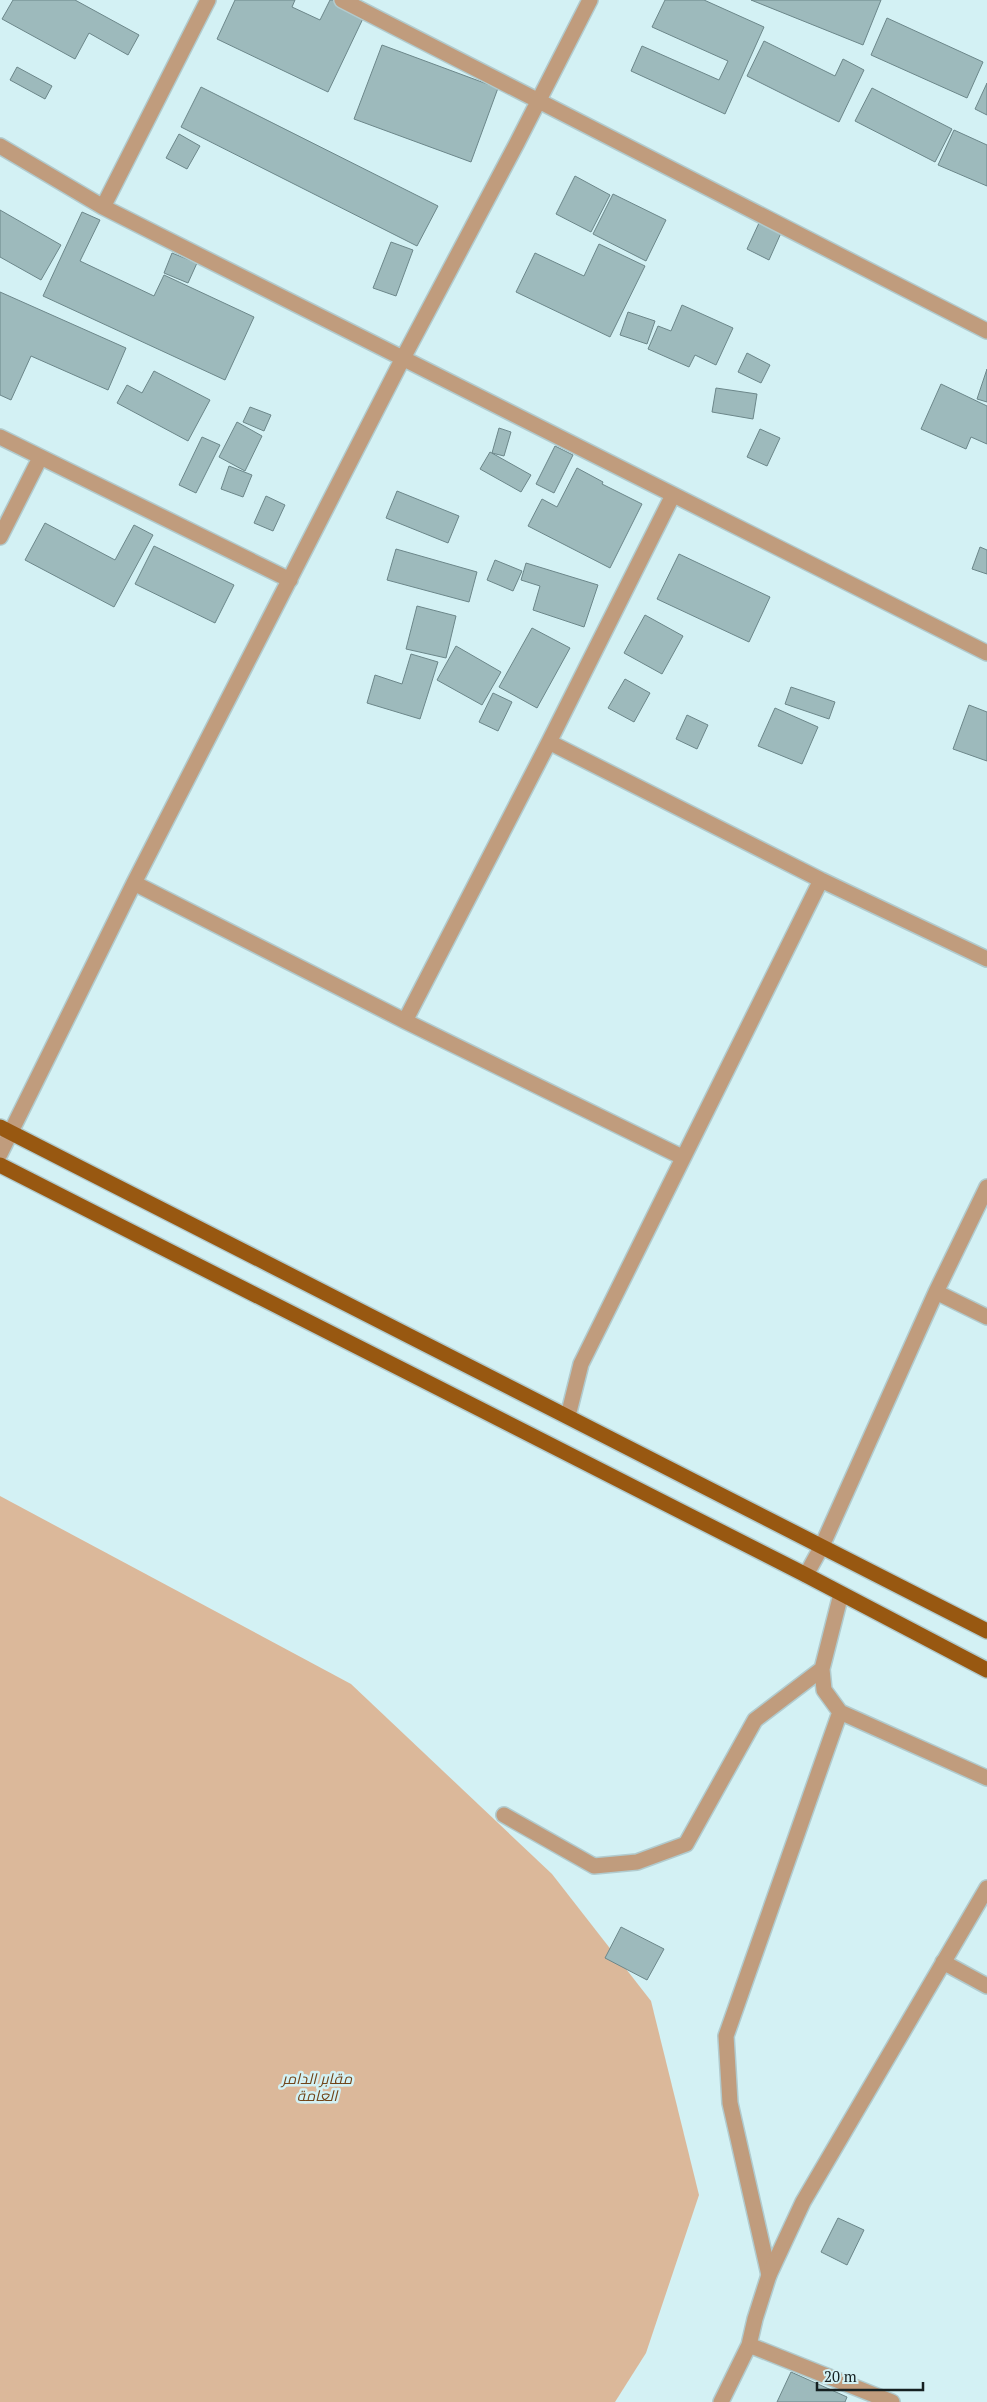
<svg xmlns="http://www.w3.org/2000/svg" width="987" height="2402" font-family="'PT Serif',Cairo,serif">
<rect width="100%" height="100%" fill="#d3f1f4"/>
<path fill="#dbb89a" d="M0,1496L351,1684L552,1874L651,2001L699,2195L646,2353L615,2402H0Z"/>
<path fill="#9dbabc" stroke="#6c878a" d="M13,0H75L139,35L128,55L89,33L75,59L2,19Z
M235,0H295L292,7L320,20L330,0H352L368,8L328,92L217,39Z
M665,0H704L764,27L725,114L631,71L642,46L719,80L728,61L652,27Z
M751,0H881L863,45Z
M887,18L983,62L967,98L871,55Z
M764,41L835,76L843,59L864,70L839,122L747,76Z
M382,45L498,88L471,162L354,119Z
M17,67L52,86L45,99L10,80Z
M987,83V115L975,109Z
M201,87L438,206L417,246L181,127Z
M872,88L952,129L935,162L855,121Z
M954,130L987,145V186L938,165Z
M179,134L200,146L187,169L166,158Z
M575,176L610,195L591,232L556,214Z
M613,194L666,220L646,261L593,234Z
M0,210L61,245L41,280L0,257Z
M82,212L100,220L80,261L154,296L164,275L254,317L225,380L43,296Z
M759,223L781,233L769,260L747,249Z
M391,242L413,250L396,296L373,288Z
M599,244L645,266L610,337L516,292L535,253L584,276Z
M172,253L197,263L188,283L164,273Z
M0,292L126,348L108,390L31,356L11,400L0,395Z
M682,305L733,328L716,365L695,355L689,367L648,349L658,326L671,331Z
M628,312L655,321L647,344L620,335Z
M747,353L770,365L761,383L738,372Z
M987,369V402L977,399Z
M154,371L210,400L188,441L117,403L127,385L142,393Z
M941,384L987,406V444L971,437L966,449L921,429Z
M716,388L757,394L753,419L712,412Z
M250,407L271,415L264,431L243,422Z
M237,422L262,436L245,471L219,457Z
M499,428L511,432L504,456L492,453Z
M760,429L780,438L767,466L747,457Z
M202,437L220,445L196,493L179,485Z
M555,446L573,455L554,493L536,484Z
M490,452L531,475L521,492L480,469Z
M229,466L252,475L243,497L221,489Z
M577,468L603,482L602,484L642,504L610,568L528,526L542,499L557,507Z
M397,491L459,516L448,543L386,518Z
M266,496L285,505L273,531L254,523Z
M45,523L115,560L134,525L153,535L114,607L25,560Z
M154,546L234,585L215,623L135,584Z
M980,547L987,550V574L972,569Z
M396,549L477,572L469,602L387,580Z
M679,554L770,597L749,642L657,599Z
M495,560L522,571L513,591L487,580Z
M526,563L598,585L584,627L533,610L540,586L521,580Z
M417,606L456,616L446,658L406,649Z
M645,615L683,636L662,674L624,653Z
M532,628L570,648L537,708L499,687Z
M456,646L501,672L482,705L437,680Z
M411,654L438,662L420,719L367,703L375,675L402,684Z
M625,679L650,693L634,722L608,708Z
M791,687L835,702L829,719L785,704Z
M493,693L512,702L498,731L479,722Z
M969,705L987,712V761L953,749Z
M775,708L818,727L802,764L758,746Z
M687,715L708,725L697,749L676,739Z
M621,1927L664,1949L647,1980L605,1958Z
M838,2218L864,2230L847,2265L821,2252Z
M791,2372L847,2397L845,2402H777Z"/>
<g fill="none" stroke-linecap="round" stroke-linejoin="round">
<g stroke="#b1cbce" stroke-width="18">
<path id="service" d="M840,1712L987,1778
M504,1815L594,1866L637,1862L686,1844L755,1720L822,1669
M769,2275L730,2103L726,2036L840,1712L824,1690L822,1669L841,1594"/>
</g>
<g stroke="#b1cbce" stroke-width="18">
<path id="minor" d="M342,0L987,331
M0,146L103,207L987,653
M103,207L208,0
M0,437L290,580
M0,537L40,458
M549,742L821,880L987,959
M134,883L405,1021L682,1157
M405,1021L549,742L673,495
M0,1154L134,883L402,360L517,143L590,0
M936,1292L987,1317
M568,1416L581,1364L821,880
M806,1575L822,1546L936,1292L987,1187
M943,1962L987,1986
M749,2345L892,2402
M721,2402L749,2345L755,2319L769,2275L803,2202L987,1888"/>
</g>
<g stroke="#b1cbce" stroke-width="18">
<path id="primary" d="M0,1127L987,1631
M0,1165L806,1575L987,1670"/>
</g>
<use href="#service" stroke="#c09c7d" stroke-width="15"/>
<use href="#minor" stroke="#c09c7d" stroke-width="15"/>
<use href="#primary" stroke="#985811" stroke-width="15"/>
</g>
<g text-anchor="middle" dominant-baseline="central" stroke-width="5" stroke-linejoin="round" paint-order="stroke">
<g font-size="15" font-style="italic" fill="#714519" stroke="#d3f1f4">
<text x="317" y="2078">مقابر الدامر<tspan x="317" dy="17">العامة</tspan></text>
</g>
</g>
<path d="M817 2382v8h106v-8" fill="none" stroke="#152021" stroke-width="2.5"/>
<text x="824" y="2382" font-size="15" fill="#152021" stroke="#d3f1f4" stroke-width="4" paint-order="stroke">20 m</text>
</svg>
